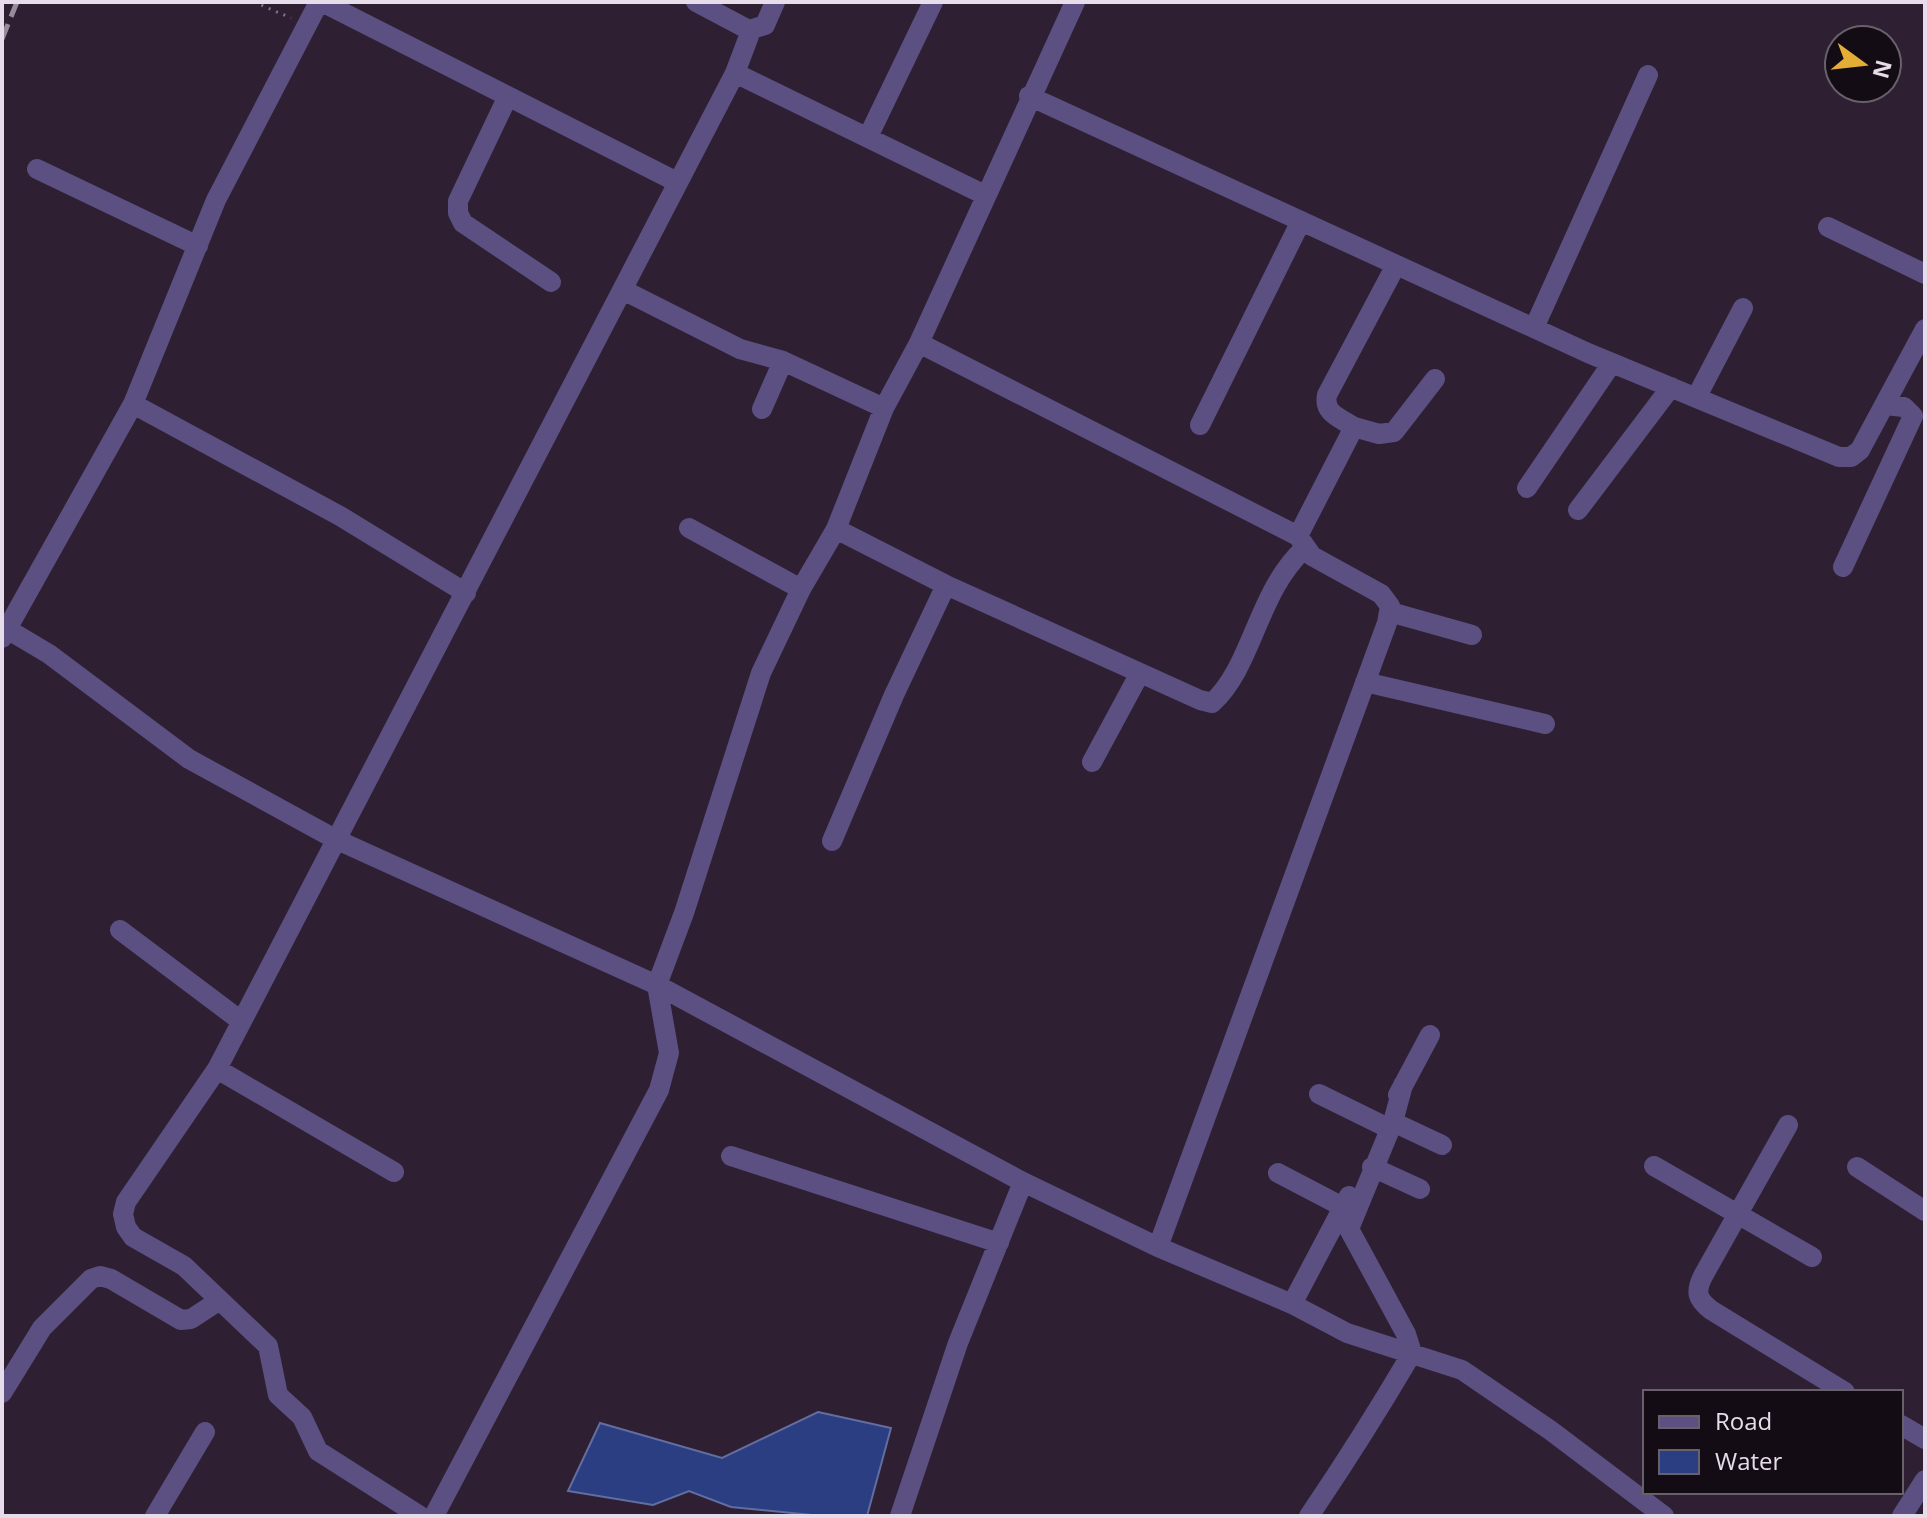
<svg xmlns="http://www.w3.org/2000/svg" width="1927" height="1518" font-family="'Open Sans',sans-serif">
<rect width="100%" height="100%" fill="#2e1f33"/>
<path fill="#2a3e81" stroke="#636ea0" stroke-width="2" d="M818,1412L891,1428L867,1516H822L731,1507L689,1491L653,1505L568,1491L600,1423L722,1458Z"/>
<g fill="none" stroke-linecap="round" stroke-linejoin="round">
<path stroke="#807384" stroke-width="3" stroke-dasharray="2 6" stroke-linecap="butt" d="M254,2L291,18"/>
<path stroke="#5b5081" stroke-width="20" d="M322,2L677,182
M749,30L765,25L775,2
M735,73L985,195
M1029,96L1588,353L1839,457H1851L1860,450L1925,329
M507,98L458,201V213L463,223L551,282
M868,137L933,2
M37,169L198,246
M1828,227L1925,274
M623,290L740,349L783,361L884,408
M1534,328L1648,75
M919,343L1298,536L1312,556L1381,594L1390,606L1387,623L1158,1247
M1696,398L1743,308
M133,404L340,516L466,593
M762,409L783,361
M1200,425L1301,221
M1354,427C1340,418 1323,413 1327,395L1396,265
M1527,488L1612,363
M1578,510L1671,387
M689,528L801,589
M836,529L946,585L1200,700L1212,703C1253,666 1257,592 1304,549
M1298,536L1354,427L1379,434L1394,432L1435,379
M1843,567L1913,416L1904,407L1884,405
M1390,612L1472,635
M2,626L49,654L189,759L335,839L657,985L1023,1182L1158,1247L1292,1304L1347,1333L1462,1370L1550,1430L1664,1516
M2,638L133,404L216,200L319,2
M1365,682L1545,724
M1092,762L1140,673
M832,841L894,695L946,585
M120,930L241,1021
M217,1069L394,1172
M1319,1094L1384,1126
M1398,1095L1430,1035
M1393,1122L1442,1145
M1788,1125L1703,1276C1695,1292 1697,1299 1711,1310L1845,1392
M731,1156L999,1243
M1654,1166L1812,1257
M1372,1167L1420,1189
M1857,1167L1925,1211
M1278,1173L1343,1207
M1292,1304L1349,1196
M2,1393L42,1328L91,1279L100,1276L111,1279L181,1320L191,1319L220,1300
M1901,1425L1925,1439
M155,1516L205,1432
M420,1516L318,1451L302,1417L278,1395L268,1346L184,1266L133,1237L126,1227L123,1214L126,1202L217,1069L735,73L749,36V30L696,2
M434,1516L659,1090L669,1053L657,985L684,913L761,673L801,589L836,529L884,408L919,343L1075,2
M900,1516L958,1343L1023,1182
M1309,1516C1345,1463 1379,1409 1412,1353L1406,1334L1349,1229L1393,1122L1403,1085
M1902,1516L1925,1480"/>
<path stroke="#988c9c" stroke-width="5" stroke-dasharray="16 8" stroke-linecap="butt" d="M2,39L17,2"/>
</g>
<rect width="1927" height="1518" fill="none" stroke="#e7ddea" stroke-width="8"/>
<rect x="1643" y="1390" width="260" height="104" fill="#130c15" stroke="#68606a" stroke-width="2"/>
<rect x="1659" y="1416" width="40" height="12" fill="#5b5081" stroke="#68606a" stroke-width="2"/>
<text x="1715" y="1430" font-size="24" fill="#e7ddea">Road</text>
<rect x="1659" y="1450" width="40" height="24" fill="#2a3e81" stroke="#68606a" stroke-width="2"/>
<text x="1715" y="1470" font-size="24" fill="#e7ddea">Water</text>
<g transform="translate(1863 64) rotate(105)"><circle r="38" fill="#130c15" stroke="#68606a" stroke-width="2"/>
<path d="M0-6L14 30L0 20L-14 30Z" fill="#e4ad35"/>
<text y="-12" font-size="22" font-weight="bold" text-anchor="middle" fill="#e7ddea">N</text>
</g>
</svg>
